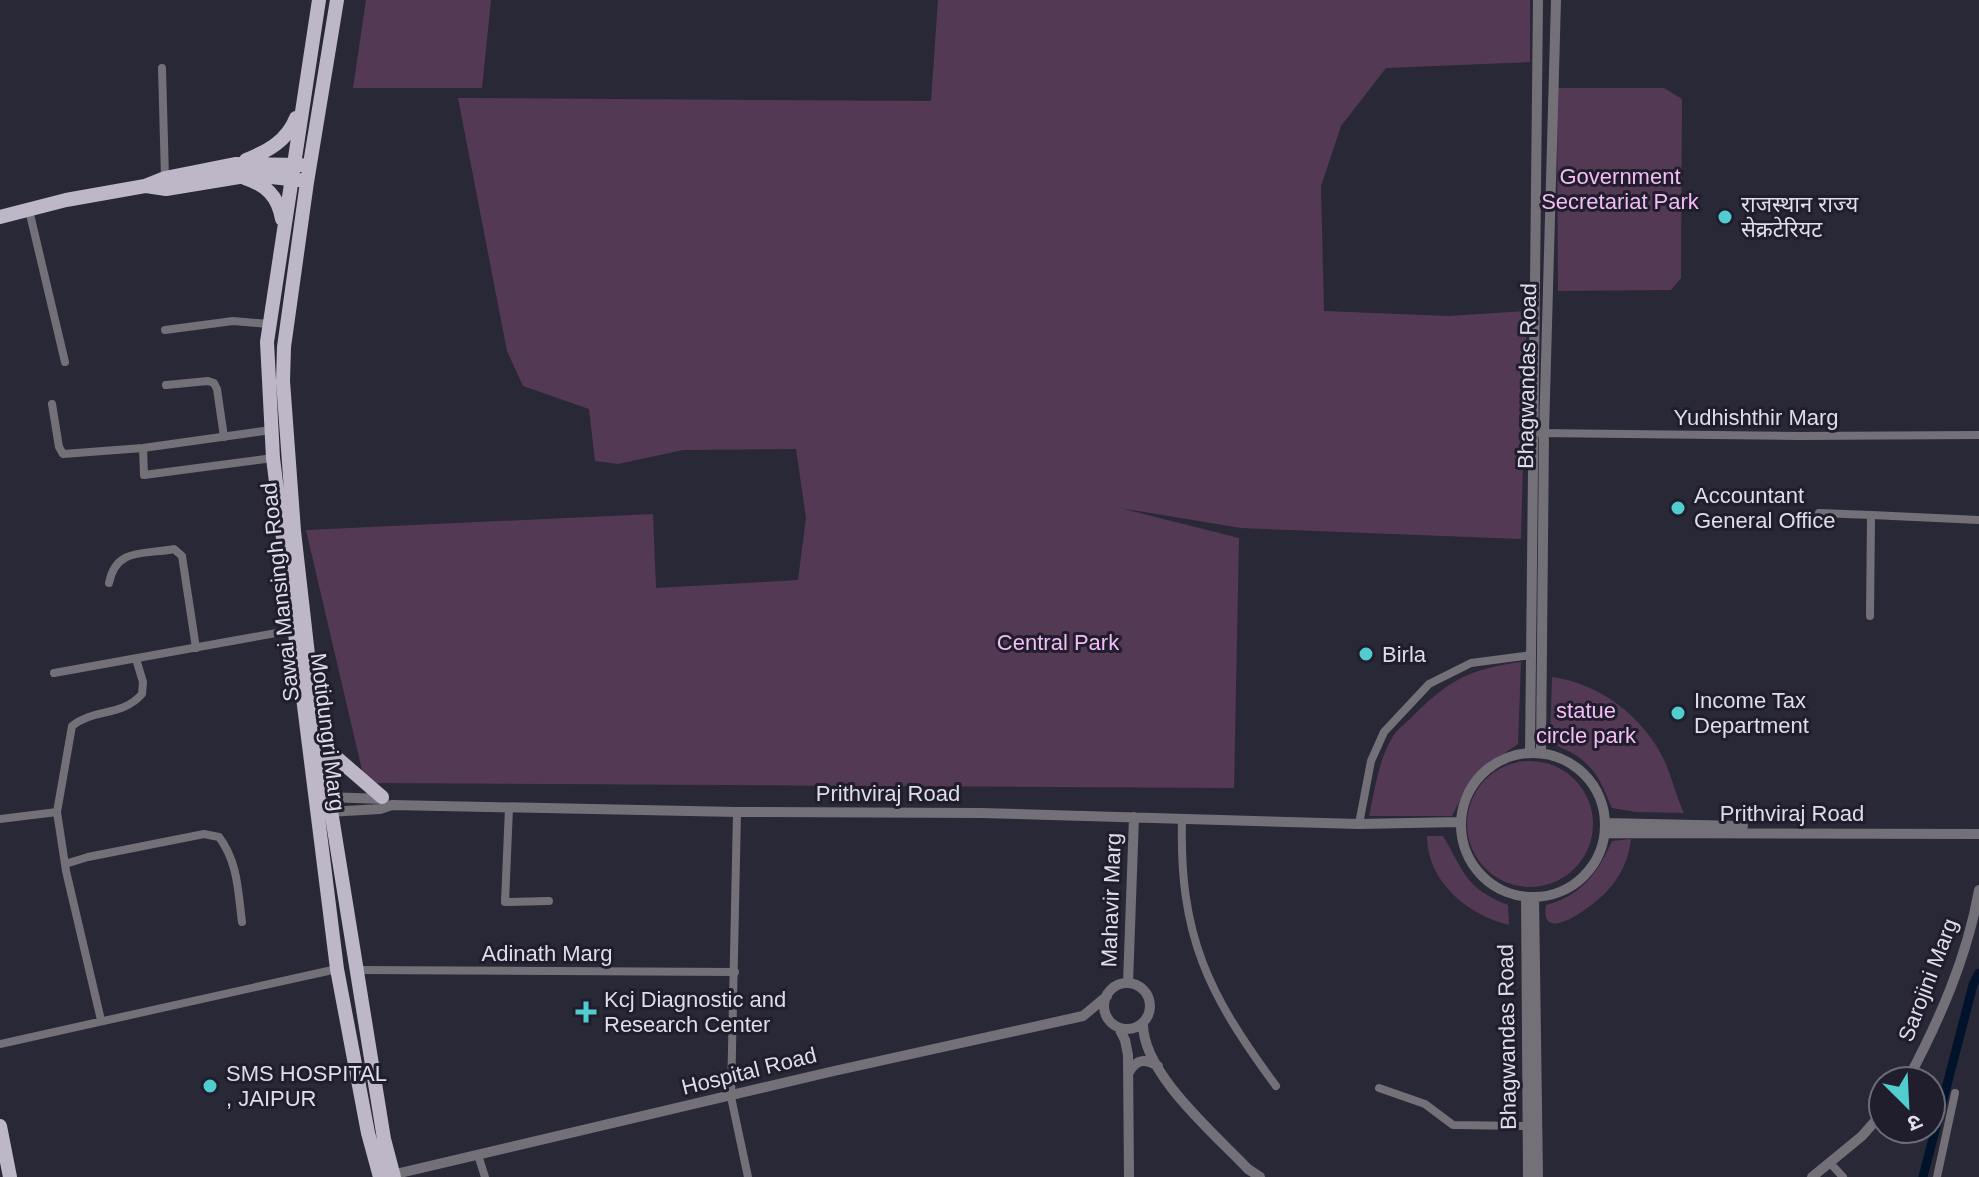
<svg xmlns="http://www.w3.org/2000/svg" width="1979" height="1177" font-family="Arial,'Noto Sans Devanagari',sans-serif">
<rect width="100%" height="100%" fill="#292837"/>
<path fill="#543955" d="M366,0H491L482,88H353Z
M938,0H1530V62L1386,68L1341,126L1321,186L1324,311L1449,316L1527,311L1521,539L1241,528L1120,508L1239,538L1234,788L365,783L306,530L653,514L656,588L798,580L806,518L796,449L683,450L618,464L595,461L589,409L523,386L507,351L458,98L931,101Z
M1557,88H1664L1682,99L1681,278L1671,290L1558,291Z
M1521,662L1518,744L1481,769L1469,782L1452,816H1369C1375,789 1378,762 1392,738C1396,730 1406,723 1413,716C1450,679 1470,669 1521,662Z
M1552,677C1599,683 1644,717 1664,760C1672,777 1676,796 1684,813L1636,812L1612,808C1601,783 1598,770 1574,754C1566,749 1557,747 1550,742Z
M1467 824a63 63 0 1 1 126 0a63 63 0 1 1-126 0Z
M1427,836H1443C1466,874 1464,887 1508,905L1509,925C1468,915 1427,882 1427,836Z
M1631,839C1629,858 1621,876 1608,890C1598,902 1539,949 1546,905C1581,896 1598,873 1612,841Z"/>
<g fill="none" stroke-linecap="round" stroke-linejoin="round">
<path stroke="#00132b" stroke-width="9" d="M1923,1177L1973,985L1979,973"/>
<path stroke="#747078" stroke-width="8" d="M162,68L165,178
M29,210L65,362
M165,330L233,321L269,324
M166,385L208,381L214,383L217,389L224,437
M52,404L59,447L63,454L143,448L271,430
M1538,433L1799,436L1979,435
M143,448L144,475L273,458
M1819,513L1871,515
M109,583C116,547 144,555 174,549L182,556L196,648
M1870,616L1871,515L1979,520
M54,673L293,630
M509,808L505,902L549,901
M57,812L72,726C94,708 122,717 142,694L143,682L136,659
M737,812L731,1097L748,1177
M0,819L57,812L66,871L101,1020
M1182,819C1179,936 1208,994 1276,1086
M1359,824L1371,761L1384,732L1429,684L1471,663L1531,655
M65,864L88,857L204,834L219,837C238,862 238,892 242,922
M357,970L735,972
M0,1044L337,969
M1379,1088L1425,1104L1453,1125L1528,1126
M478,1155L485,1177
M1830,1163L1843,1177
M1937,1177L1955,1093"/>
<path stroke="#747078" stroke-width="10" d="M1530,752L1538,0
M1461 825a72 72 0 1 1 144 0a72 72 0 1 1-144 0Z
M1541,753L1544,433L1556,0
M324,797L384,799
M328,812L380,809L392,805L737,812L981,813L1359,824L1460,822
M1605,823L1743,826
M1605,833L1979,834
M1526,897L1528,1177
M1534,897L1538,1177
M1128,983L1134,817
M1104 1006a23 23 0 1 1 46 0a23 23 0 1 1-46 0Z
M1143,1023C1142,1073 1215,1134 1248,1169L1260,1177
M1119,1028L1125,1040L1128,1055L1129,1177
M1129,1072C1137,1058 1146,1059 1158,1066
M1907,1081C1939,1021 1967,958 1979,890
M387,1176L834,1071L1083,1016L1107,996
M1812,1177L1862,1136L1883,1112"/>
<path stroke="#beb7c7" stroke-width="14" d="M319,0L267,342L273,458L337,969L368,1133L380,1177
M337,0L307,182L284,347L283,381L294,531L313,699L384,1139L394,1177
M246,160C268,151 287,141 296,118
M245,178C266,185 278,196 282,219
M146,186L166,189L251,175L299,180
M0,217L66,200L145,186L165,178L235,164L301,165
M321,741L330,752L382,797
M0,1126L10,1177"/>
</g>
<g fill="#52cdcf" stroke="#201e2d" stroke-width="3">
<circle cx="1725" cy="217" r="8"/>
<circle cx="1678" cy="508" r="8"/>
<circle cx="1366" cy="654" r="8"/>
<circle cx="1678" cy="713" r="8"/>
<path d="M582 1000h8v8h8v8h-8v8h-8v-8h-8v-8h8z"/>
<circle cx="210" cy="1086" r="8"/>
</g>
<g text-anchor="middle" dominant-baseline="central" stroke-width="6" stroke-linejoin="round" paint-order="stroke">
<g font-size="22" fill="#f6bcf7" stroke="#201e2d">
<text x="1620" y="176">Government<tspan x="1620" dy="25">Secretariat Park</tspan></text>
<text x="1058" y="642">Central Park</text>
<text x="1586" y="710">statue<tspan x="1586" dy="25">circle park</tspan></text>
</g>
<g font-size="22" fill="#dedde8" stroke="#201e2d" text-anchor="start">
<text x="1741" y="204">राजस्थान राज्य<tspan x="1741" dy="25">सेक्रटेरियट</tspan></text>
<text x="1694" y="495">Accountant<tspan x="1694" dy="25">General Office</tspan></text>
<text x="1382" y="654">Birla</text>
<text x="1694" y="700">Income Tax<tspan x="1694" dy="25">Department</tspan></text>
<text x="604" y="999">Kcj Diagnostic and<tspan x="604" dy="25">Research Center</tspan></text>
<text x="226" y="1073">SMS HOSPITAL<tspan x="226" dy="25">, JAIPUR</tspan></text>
</g>
<g font-size="22" fill="#dedde8" stroke="#201e2d">
<text transform="translate(1527 376) rotate(-89)">Bhagwandas Road</text>
<text x="1756" y="417">Yudhishthir Marg</text>
<text transform="translate(280 592) rotate(-96)">Sawai Mansingh Road</text>
<text transform="translate(328 732) rotate(83)">Motidungri Marg</text>
<text x="888" y="793">Prithviraj Road</text>
<text x="1792" y="813">Prithviraj Road</text>
<text transform="translate(1111 900) rotate(-88)">Mahavir Marg</text>
<text x="547" y="953">Adinath Marg</text>
<text transform="translate(1928 980) rotate(-69)">Sarojini Marg</text>
<text transform="translate(1507 1037) rotate(-91)">Bhagwandas Road</text>
<text transform="translate(749 1071) rotate(-14)">Hospital Road</text>
</g>
</g>
<g transform="translate(1907 1105) rotate(156)"><circle r="38" fill="#201e2d" stroke="#6c6a78" stroke-width="2"/>
<path d="M0-6L14 30L0 20L-14 30Z" fill="#52cdcf"/>
<text y="-12" font-size="22" font-weight="bold" text-anchor="middle" fill="#dedde8">उ</text>
</g>
</svg>
